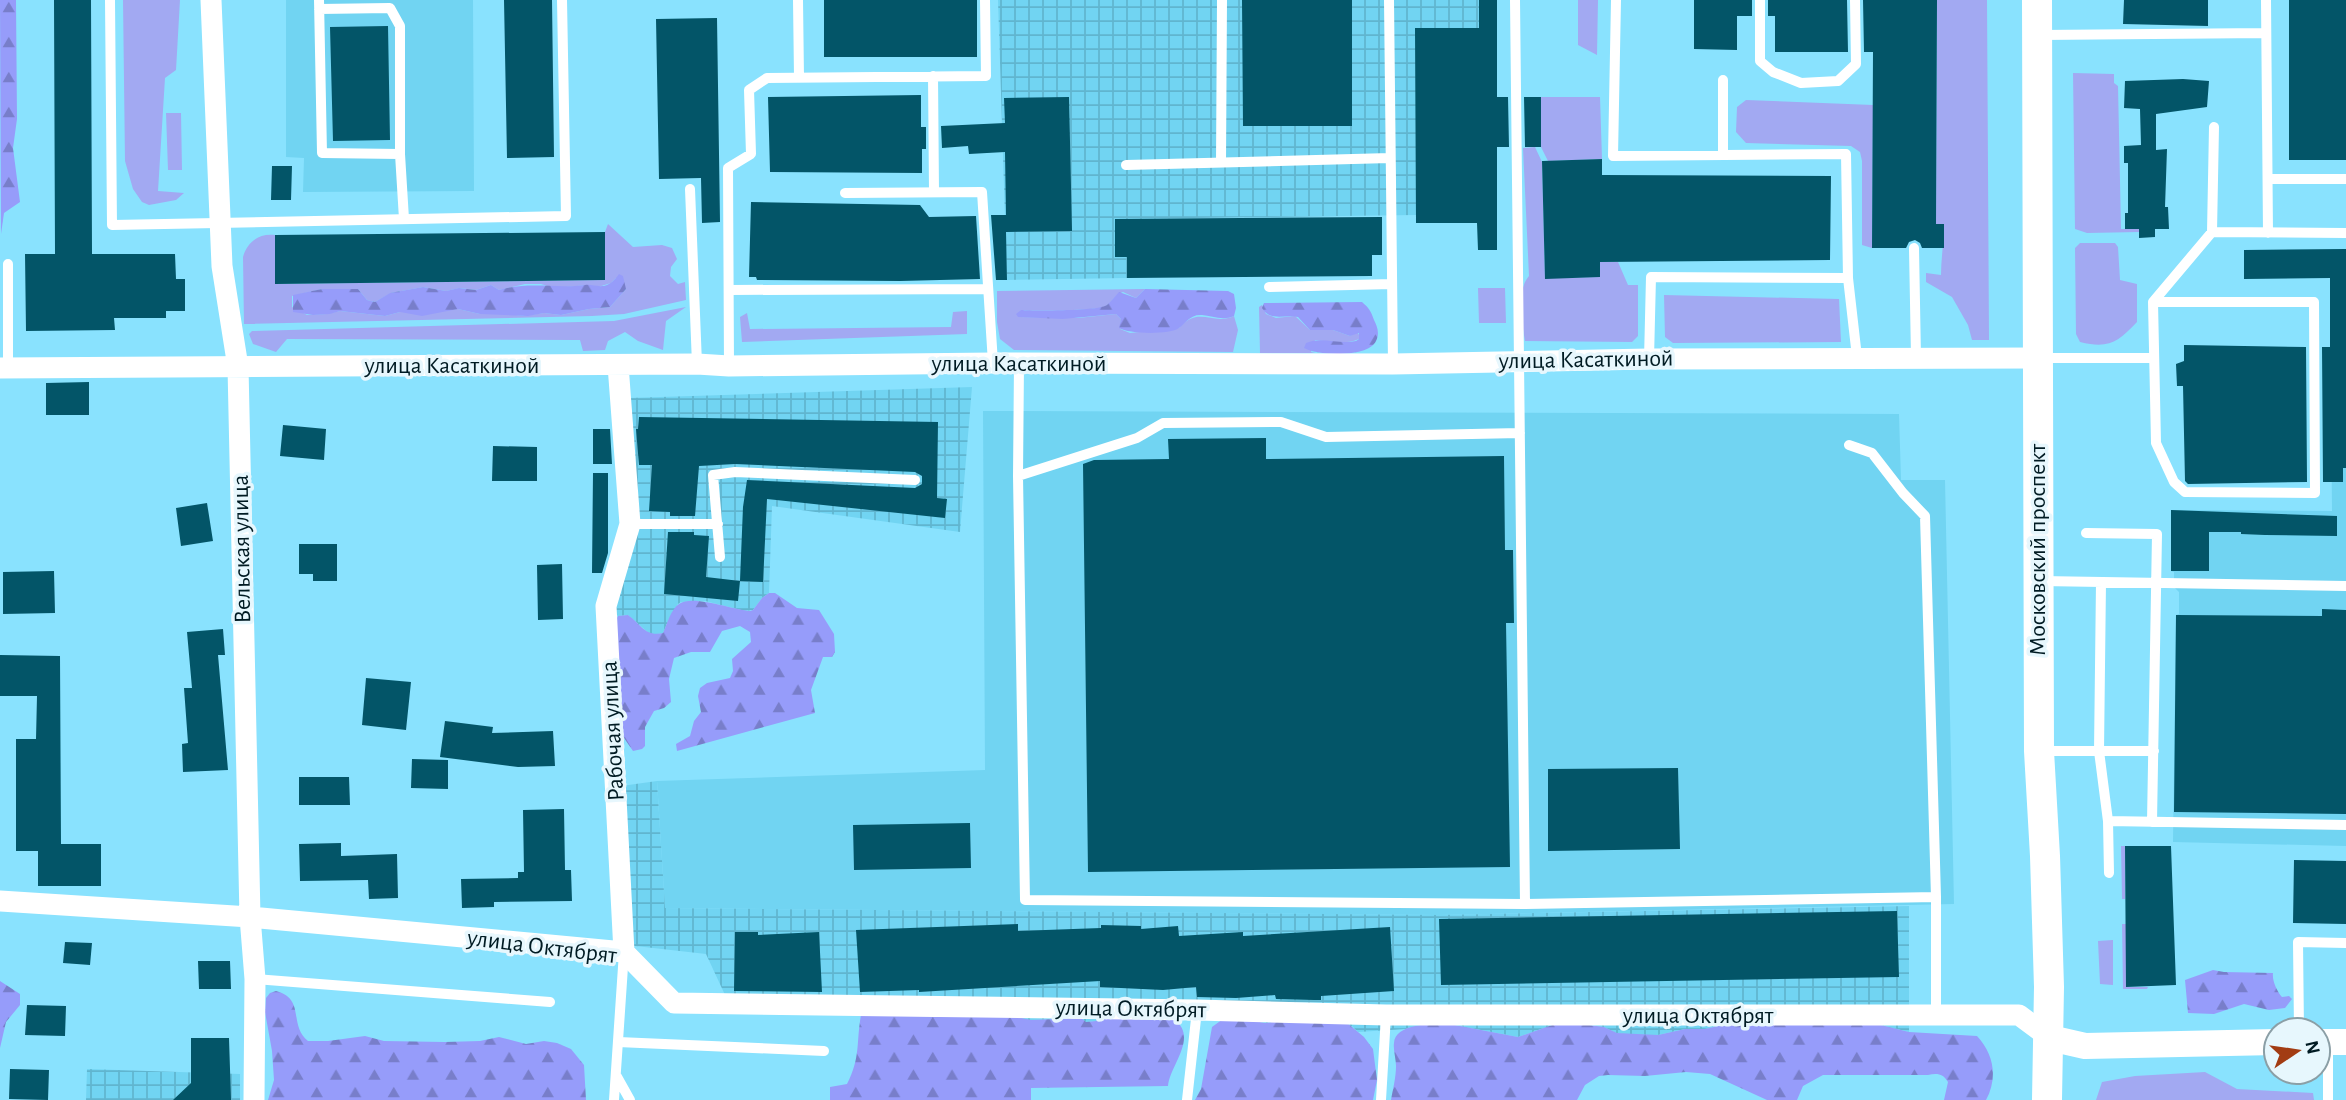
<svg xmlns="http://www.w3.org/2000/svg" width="2346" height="1100" font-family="'Alegreya Sans',sans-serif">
<defs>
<pattern id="industrial-grid" width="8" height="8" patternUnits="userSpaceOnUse" patternTransform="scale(1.75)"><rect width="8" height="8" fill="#71d4f2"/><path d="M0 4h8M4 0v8" fill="none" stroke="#60b5cf"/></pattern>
<pattern id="forest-firs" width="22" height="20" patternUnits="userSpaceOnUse" patternTransform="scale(1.75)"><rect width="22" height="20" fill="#969cfa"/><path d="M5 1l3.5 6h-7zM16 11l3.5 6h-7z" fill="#787eca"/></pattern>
</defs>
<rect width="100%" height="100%" fill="#89e2fe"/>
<path fill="#71d4f2" d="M286,0H473L474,191L303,192L304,158L286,157Z
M2330,278H2346V846L2173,842L2176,615L2179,614V592L2174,587V572L2171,571V510L2332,511Z
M983,411L1899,414L1901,480H1945L1954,904L1439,915L665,908L657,781L985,770Z"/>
<path fill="url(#industrial-grid)" d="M998,0H1479V28H1416V215L1116,219L1115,257H1127V278L1007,280Z
M972,387L960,532L772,506L769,593L762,598L753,610L745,611L705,601L681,602L678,604L669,619L663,633L651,635L628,615L618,616L610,606L637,524L628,398Z
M657,781L665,908L1439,915L1909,906V1032L1881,1025L1731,1023L1705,1029H1685L1658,1035H1630L1616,1033L1604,1027L1582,1024H1555L1518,1037L1444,1023L1411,1027L1406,1029L1358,1032L1352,1026L1265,1023L1244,1019L1101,1016L1096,1021L1086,1022L1080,1018L1031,1020L732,1010L706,954L618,944L614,787Z
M87,1069L240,1074V1100H86Z"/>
<path fill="#a2a9f2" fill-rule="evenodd" d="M123,0H180L176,70L165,78L158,191L184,193L176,200L149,205L142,202L133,189L125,161Z
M1578,0H1598L1597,55L1578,45Z
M1937,0H1987L1989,340H1972L1968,325L1952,297L1926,282V273L1941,275C1941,258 1944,242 1944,224H1936Z
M2073,73L2114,74V83L2118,86L2121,229H2139V232L2087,233L2075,229Z
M1541,97H1600L1602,159L1548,161L1541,147Z
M1746,100L1873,105L1872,248L1862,245V161L1860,152L1851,146L1746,143L1736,132L1737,107Z
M166,113H181L182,170H168Z
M1535,147L1542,162L1545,278L1599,277L1600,262H1618L1628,285H1638V336L1632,342L1525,341C1522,322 1516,291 1529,276L1523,148Z
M608,224L633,247L662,245L672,248L677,259L671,267L670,276L678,284L685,282L686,300L624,314L592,316L244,324L243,257C247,242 259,233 275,235V284L605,280V232ZM616,278L626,289L610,307L589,309L561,315L544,313L523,316L508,314H480L458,309L400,312L385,316L340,311L327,314L307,315L292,307V296L322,289H358L367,300L375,302L391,293L423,287L446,291L460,288L476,290L491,285L499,290L525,284H541L554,288L588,285L598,287L611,283Z
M2080,243H2115L2118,247L2120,280L2137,284V322C2118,342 2109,349 2080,342L2076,334L2075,248Z
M1478,288H1505L1506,323H1479Z
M1145,289L1136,298L1123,292C1114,295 1113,302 1106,306C1098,311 1034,311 1021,310L1018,317L1078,318L1116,314L1121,319L1120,329L1130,333L1179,328C1199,305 1212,326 1234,316L1238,330L1233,352L1014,350L1000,339L997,322V291Z
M1664,295L1839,299L1841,342L1673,343L1665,337Z
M1262,305L1266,314L1276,318L1295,316L1310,330H1333L1350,336L1357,332L1360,336L1359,339C1344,345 1331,342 1315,340L1311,352L1315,353H1260L1259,307Z
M686,307L666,321L663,350L638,341L625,332L608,341L605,350L583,351L580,340L287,339L276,352L253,344L249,334L252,331L614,321Z
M967,311V334L742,342L740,317L747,313L750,329L951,327L953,312Z
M2121,846H2125V899H2122Z
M2122,924H2126V987H2148L2147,989H2123Z
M2113,940V985L2100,984L2098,941Z
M2205,1072L2237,1089L2313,1093L2314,1100H2096L2102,1082L2135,1076Z"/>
<path fill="url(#forest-firs)" d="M0,0H16L17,119L13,148L20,202L4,213L1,234Z
M619,274L623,276L626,289L610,307L589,309L561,315L544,313L528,316L480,314L458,309L422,316L400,312L385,316L340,311L330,314L313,315L293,312V295L322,289H358L367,300L375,302L390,293L423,287L446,291L459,288L476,290L491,285L499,290C530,281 555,289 585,285C593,284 599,288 607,285C612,283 616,278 619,274Z
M1145,289L1228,291L1234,294L1236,308L1234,316C1223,321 1212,316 1202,315C1190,314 1186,323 1179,328C1170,335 1128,334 1119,328L1121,319L1116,314L1063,319L1018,317L1016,314L1021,310C1034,311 1099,311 1107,305C1112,301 1115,296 1119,292L1136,298Z
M1362,302C1369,308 1371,311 1374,320C1377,326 1380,333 1376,341C1368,358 1318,356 1304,348L1306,343C1322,336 1339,345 1356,341L1359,339V333L1350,336L1333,330H1310L1298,317C1285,314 1270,322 1262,308L1264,303Z
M769,593H775L797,608L819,610L834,634L835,652L832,657H823L811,690L815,713L677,751L676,744L690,736L694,721L701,712L698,696L700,688L707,683L730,678L733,671L732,659L751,642L750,632L740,626L722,631L710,652H691L674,658L669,679L671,702L664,708L654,711L645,727V746L642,749L633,751L624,738L620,722L615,622L618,616L628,615C642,625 645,637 663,633C667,624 671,609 679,604C693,594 733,610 750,611L753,610L762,598Z
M2213,970L2224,972L2273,973C2272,981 2277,991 2282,997L2289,996L2292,999L2285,1008L2269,1010L2244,1004L2214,1014L2188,1013L2185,980Z
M0,981L20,994V1005L6,1022L0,1048Z
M276,991C306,999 288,1025 308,1041H328L365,1036L384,1041L445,1042L480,1041L499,1037L526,1044L544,1041L557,1043L571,1049L584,1065L586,1100H268L274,1080L272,1051L265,1012L266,998L270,993Z
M1004,1014L1031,1020L1081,1018L1086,1022L1096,1021L1101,1016L1175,1020C1198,1038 1170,1065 1168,1086L1031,1088V1100H830V1087L847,1084C861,1057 856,1042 861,1015Z
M1223,1019H1244L1265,1023L1286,1020L1346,1022L1364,1037L1373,1049L1377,1080L1373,1100H1195L1201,1089L1212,1027Z
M1444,1023L1518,1037L1555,1024H1582L1604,1027L1617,1033L1658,1035L1685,1029H1705L1731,1023L1881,1025L1909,1032L1977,1036C1994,1054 1998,1078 1986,1100H1944L1948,1082C1943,1074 1938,1073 1928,1075H1823L1803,1086L1797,1100H1767L1710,1074L1686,1072L1645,1076L1608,1075L1599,1076L1585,1085L1577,1100H1391C1393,1089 1396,1077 1396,1066C1396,1059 1393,1050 1394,1043C1395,1024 1430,1024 1444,1023Z"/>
<path fill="#035568" d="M54,0H91L92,254H175L176,279H185V311H166V318H114L115,330L26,331L25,254H55Z
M504,0H552L554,157L507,158Z
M824,0H977V57H824Z
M1242,0H1352V126H1243Z
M1479,0H1497V97H1508L1509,147H1497V250H1478L1477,223H1416L1415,28H1479Z
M1694,0H1752V16H1737V50L1694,49Z
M1768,0H1847L1848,52H1775V16H1768Z
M1863,0H1937L1936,224H1944V248H1922L1920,243L1915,240L1909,242L1906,248H1872L1873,52H1864Z
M2124,0H2208V26L2123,24Z
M2289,0H2346V160H2289Z
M717,18L720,222L702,223L701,178L659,179L656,19Z
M388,26L390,140L333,141L330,27Z
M2183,79L2209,81L2207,107L2156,114V150L2167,149L2165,207H2168L2169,229H2155V237L2139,238V229H2125V213H2128V163H2124V146L2141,145L2140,109L2124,108L2125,81Z
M921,95V127H926V149H922V173L770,172L768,97Z
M1069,97L1072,231L1006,232L1007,280H996L991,215H1006L1005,152L969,154L968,146L942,148L941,126L1005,123L1004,98Z
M1524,97H1541V147H1525Z
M1602,159V175L1831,176L1830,260L1600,262V277L1545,279L1542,161Z
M272,166H292L291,200H271Z
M751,202L920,205L929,217L976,216L980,279L900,281L757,280L756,277H749Z
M1382,217V255H1372V276L1127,278V257H1115V219Z
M605,232V280L275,284V235Z
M2346,249V468H2343V482H2323L2322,347H2330V278L2244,279V250Z
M2184,345L2306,347L2307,482L2188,484L2185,481L2183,386H2177L2176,364L2184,361Z
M89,382V415H46V383Z
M639,417L938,422L937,498L947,499L945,518L767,499L763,582L740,581L743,507L747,480L915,488L922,484V476L915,472L735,464L699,466L695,516H670V512L649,511L652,465H639L636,429H638Z
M283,425L326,429L324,460L280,456Z
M593,429H610L612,464H593Z
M1266,438V459L1504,456L1505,550H1513L1514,623H1506L1510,867L1088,872L1083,464L1094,460L1169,459L1168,439Z
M493,446L537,447V481H492Z
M593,473H608V553L602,573H592Z
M207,503L213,541L181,546L176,508Z
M2171,510L2337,516V536L2265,535L2241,534V532H2209V571H2171Z
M668,532H694V535L709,536L706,577L740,581L738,601L664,594Z
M299,544H337V581H313V574H299Z
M562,564L563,619L538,620L537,565Z
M54,571L55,613L3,614V572Z
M2322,609L2346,610V814L2174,812L2176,615L2322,616Z
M223,629L225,655H218L228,770L183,772L182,744L188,743L184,688H192L187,632Z
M0,655L60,656L61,844H101V886H38V851H16V739H36L37,696H0Z
M366,678L411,682L406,730L362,725Z
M445,721L493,727L492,733L553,731L555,766L518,767L440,757Z
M412,759L448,760V789L411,788Z
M1678,768L1680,849L1548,851V769Z
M299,777H349L350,805H299Z
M564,809L565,870H571L572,901L494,902V907L462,908L461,879L518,878V872H524L523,810Z
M970,823L971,868L854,870L853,825Z
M341,843V856L397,854L398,898L369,899L368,880L300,881L299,844Z
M2125,846H2171L2176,985L2126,987Z
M2294,860L2346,861V924L2293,923Z
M1897,911L1899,977L1441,985L1439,919Z
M1018,924V931L1101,928V925L1141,926V929L1178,926L1179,936L1243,932V936L1390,927L1394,991L1321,996V1000H1314L1276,999L1275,995L1236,998L1197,997L1196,987L1163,990L1100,987V981L919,992V990L860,992L856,930Z
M735,932H758V935L819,932L822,992L734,991Z
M65,942L92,943L90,965L63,963Z
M198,961H230L231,989H199Z
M27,1005L66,1006L65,1036L25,1035Z
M191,1038H229L231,1100H173L191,1083Z
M10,1069L49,1070L48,1100L9,1099Z"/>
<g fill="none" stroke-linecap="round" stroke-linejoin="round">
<path stroke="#fff" stroke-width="10" d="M110,0L112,225L566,216L562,0
M319,0L322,153L400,154
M798,0L799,77
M1389,0L1393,364
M1616,0L1613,156L1846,154L1848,278L1651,277L1649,359
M1760,0V61L1773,72L1801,83L1838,81L1856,64L1855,0
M2266,0L2268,233
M319,9L390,8L400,26V154L404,219
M2040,35L2266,33
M933,76L934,192
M1723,155V80
M1221,163L1222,0
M1126,165L1390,158
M2268,179H2346
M690,189L697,364
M845,193L982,192L993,363
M2212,232L2346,233
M1914,248L1916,357
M8,264V368
M1848,278L1857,357
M1269,287L1392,284
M730,290L987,289
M2153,302H2314L2315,493L2185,492L2174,482L2156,443L2153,302L2212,232L2214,127
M2040,358H2153
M1019,363L1018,476L1137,438L1163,423L1281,422L1326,437L1520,433
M729,366L728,168L751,154L749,90L767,78L986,76L985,0
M1849,445L1872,453L1903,493L1925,516L1936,897
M1018,476L1025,900L1525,904L1515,0
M630,524H718
M2086,533L2157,534L2152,822
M720,557L713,475L735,472L915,480
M2041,581L2346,586
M2101,582L2099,751L2108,821L2109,873
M2042,751H2154
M2108,821L2346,825
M1525,904L1936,897V1016
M255,979L550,1002
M2299,1030L2298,942L2346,943
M618,1042L824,1051
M2328,1042V1100
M616,1075L630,1100
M614,1100L624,952
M1187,1100L1197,1010
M1381,1100L1386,1015"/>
<path stroke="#fff" stroke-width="21" d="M211,0L222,266L238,367L250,917L255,979L254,1100
M618,365L630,524L606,606L624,952
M0,368L697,364L729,366L993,363L1393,364L1649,359L2037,358
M0,901L250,917L624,952L674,1003L1197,1010L1386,1015H2019L2050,1038"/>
<path stroke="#fff" stroke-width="26" d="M2050,1038L2085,1046L2276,1042
M2318,1042H2346"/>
<path stroke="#fff" stroke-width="30" d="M2037,0L2039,751L2045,856L2049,987L2047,1100"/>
</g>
<g text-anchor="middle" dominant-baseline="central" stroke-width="7" stroke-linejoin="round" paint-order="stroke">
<g font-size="24" fill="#001b23" stroke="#e7f7fd">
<text transform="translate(1586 360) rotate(-1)">улица Касаткиной</text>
<text x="1019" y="364">улица Касаткиной</text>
<text x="452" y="366">улица Касаткиной</text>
<text transform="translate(242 549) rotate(-91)">Вельская улица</text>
<text transform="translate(2038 550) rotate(-90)">Московский проспект</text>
<text transform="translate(613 731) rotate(-93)">Рабочая улица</text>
<text transform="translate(542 947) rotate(7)">улица Октябрят</text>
<text transform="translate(1131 1009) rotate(1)">улица Октябрят</text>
<text x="1698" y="1016">улица Октябрят</text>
</g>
</g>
<g transform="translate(2297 1051) rotate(77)"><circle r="33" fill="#e7f7fd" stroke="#8b9fa6" stroke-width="2"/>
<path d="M0-5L12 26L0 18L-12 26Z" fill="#a23c13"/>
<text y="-10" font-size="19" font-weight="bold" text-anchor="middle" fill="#001b23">N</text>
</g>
</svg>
